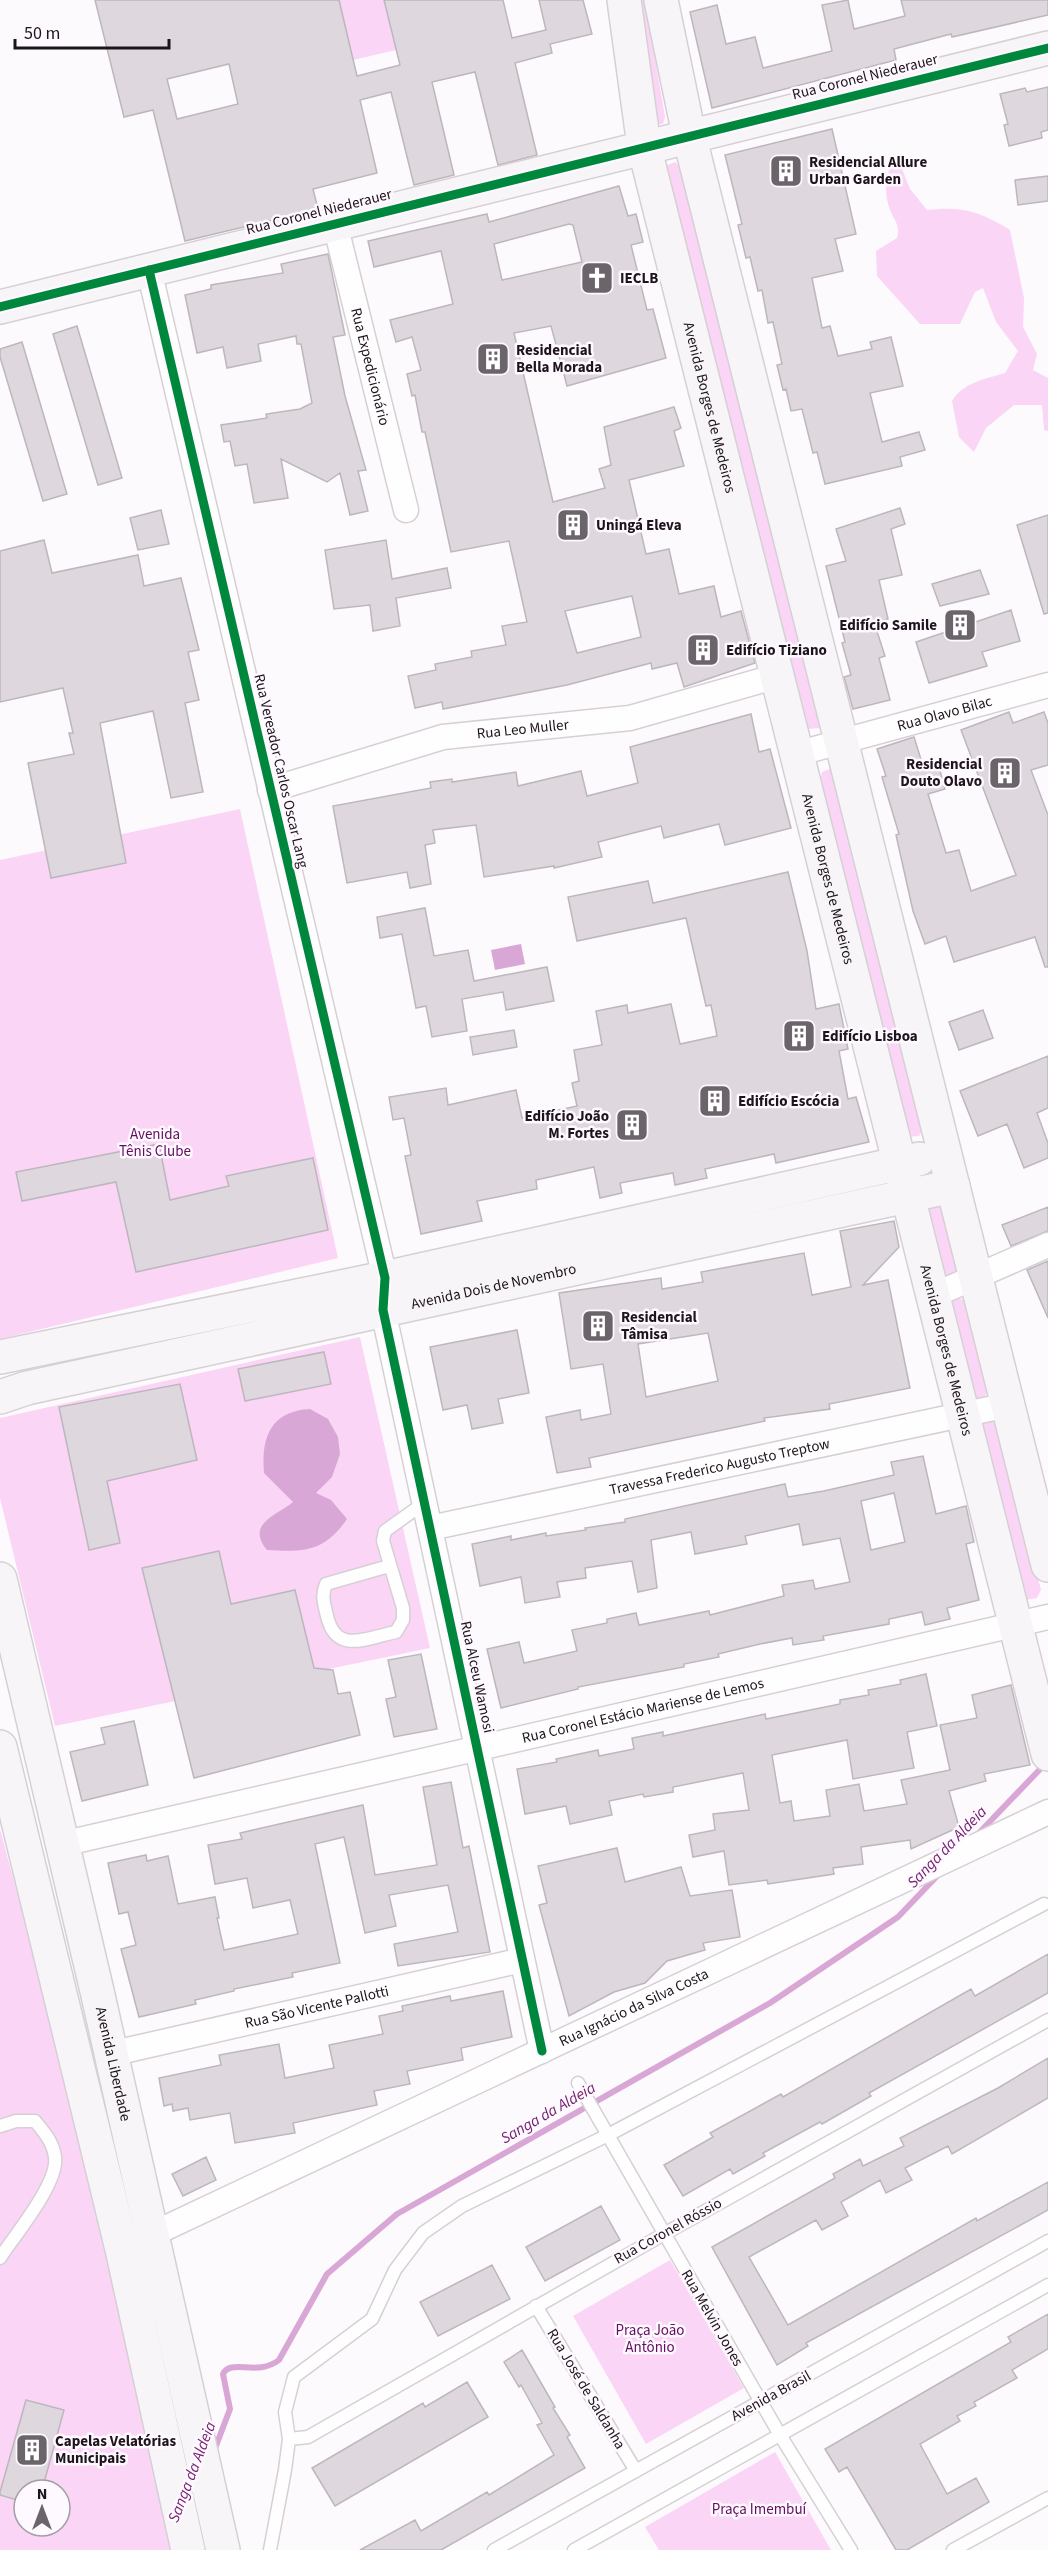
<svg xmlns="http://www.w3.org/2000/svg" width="1048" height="2550" font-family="'Source Sans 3',sans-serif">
<rect width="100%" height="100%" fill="#fdfafd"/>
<path fill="#fad5f6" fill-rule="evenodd" d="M339,0H384L396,50L353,60Z
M636,0H645L665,117L663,124H658L655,119Z
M675,162L684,169L822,715L820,728L807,729L662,167Z
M891,164H900L910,189L927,210C962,206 980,211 1010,230L1024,298L1023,327L1037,354L1033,370L1048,378V431L1044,430L1042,405H1014L986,428L974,452L959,437L952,401C964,382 985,379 1005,373L1018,351L996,322L983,288L975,292L960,324H920L877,276L876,251L897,238C901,225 893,219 889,207C884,192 886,178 891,164Z
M835,767L923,1129L919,1136L906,1137L820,782L822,772Z
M240,809L338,1258L0,1339V860Z
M943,1202L959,1271L944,1280L924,1207Z
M954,1296L967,1301L989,1390L983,1399H974L949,1301Z
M360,1337L430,1648L55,1726L0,1498V1418Z
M990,1421L999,1425L1041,1590L1037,1598L1024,1600L980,1425Z
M0,1829L71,2095L173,2550H0ZM24,2490H60V2526H24Z
M670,2260L744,2388L646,2444L573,2316Z
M775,2452L831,2550H659L645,2527Z"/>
<path fill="#d9a7d5" d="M521,944L525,964L495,970L491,950Z
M310,1409L328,1419L338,1437L340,1454L332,1477L316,1493L331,1500L347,1519C324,1552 305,1552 267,1550C245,1523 278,1515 293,1502L264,1473C261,1437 271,1411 310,1409Z"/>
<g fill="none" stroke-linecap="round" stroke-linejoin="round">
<path stroke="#d9a7d5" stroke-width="6" d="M978,1834L1045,1764
M214,2451L230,2409L223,2374C231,2358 257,2377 279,2360L327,2274L397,2214L770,2003L898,1917L939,1874"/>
</g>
<path fill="#ded7dd" stroke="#bdb7bd" stroke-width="1.5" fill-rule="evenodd" d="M95,0H339L357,76L400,65L384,0H503L512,38L546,30L539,0H583L592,34L550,44L552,53L515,63L537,155L498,165L475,72L432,82L454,175L414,185L391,92L360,100L377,173L313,189L318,209L185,241L153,110L124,117ZM229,64L238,104L177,119L167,79Z
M848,0L854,29L905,16L901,0H1048V15L952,37L951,34L894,49L896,60L712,108L690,12L717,5L726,44L755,37L763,68L832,51L822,5Z
M1048,87V130L1041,132L1042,138L1009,146L1004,125L1008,124L1000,94L1025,88L1027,92Z
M832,129L856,234L835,239L843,271L812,278L822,328L830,326L838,356L872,349L870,342L891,337L903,386L870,393L882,442L919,432L925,450L900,457L902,466L825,484L817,452L813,453L802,409L791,411L786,389L783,390L777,365L782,364L773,322L768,323L762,290L758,291L750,257L746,258L738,225L742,224L725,155Z
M1048,176V201L1018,205L1015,180Z
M619,186L628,216L636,214L643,242L631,245L647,310L653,309L666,358L567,386L551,326L514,333L553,502L605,488L599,469L611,465L604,427L674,407L681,428L674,431L684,466L629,480L646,554L669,549L679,594L714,586L721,617L741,611L755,663L684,687L677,663L652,669L651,663L567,685L515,695L443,709L442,702L415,708L408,676L436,670L435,664L472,657L471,651L506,645L502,626L527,622L509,541L451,552L425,432H422L415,395L412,396L407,374L421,370L412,337L396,342L390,320L453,304L441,251L374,267L368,241L487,214L489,222ZM569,224L573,225L582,262L502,280L494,244ZM632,596L641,637L577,653L565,611Z
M328,254L345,335L333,337L345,396L366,470L358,471L368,511L350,515L340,473L327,482L281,459L288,498L254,503L247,464L235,466L230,441L224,442L221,425L267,418L266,414L300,409L312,403L301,344H297L296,336L258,344L261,361L227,368L223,347L197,353L185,295L211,289V285L283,273L281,264Z
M77,326L122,478L98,485L53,334Z
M22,342L67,494L43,501L0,357V349Z
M900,508L905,524L891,529L902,575L879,580L888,619L874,622L885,656L879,658L890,700L853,709L844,677L851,675L842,643L845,642L826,566L846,561L836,529Z
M161,510L169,544L138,550L130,518Z
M1048,515V613L1044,614L1017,525Z
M44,540L52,573L138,555L144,586L181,578L199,650L188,652L199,700L185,703L203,792L171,798L153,711L100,723L126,863L51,878L28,763L74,754L69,733H73L63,688L0,702V551Z
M386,540L392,579L447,568L451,588L396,598L400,626L373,631L370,605L334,609L325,550Z
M980,570L989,594L940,606L932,584Z
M1011,610L1020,641L982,652L987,666L929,683L916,642Z
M1009,712L1013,723L1044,712L1048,723V765L1031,770L1048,815V967H1045L1035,937L954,962L946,936L925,944L913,911L896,835L899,834L882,777L886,776L877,749L914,737L923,766L938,763L945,789L928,794L946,853L959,850L971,891L1016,875L961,730Z
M751,714L759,752L770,749L791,828L725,845L719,824L664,838L661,826L598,842L602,857L554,868V866L484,877L476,825L433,830L435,843L425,845L431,884L410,888L407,872L347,883L333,806L431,788L430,782L452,779V782L516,772L518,786L581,771L587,796L638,783L630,747Z
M788,872L807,951L816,1009L839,1004L848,1049L839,1051L848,1099L856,1097L869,1142L776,1163L774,1154L705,1169L707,1178L675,1185L673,1173L620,1183L622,1193L600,1198L594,1167L536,1180L537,1189L477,1201L482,1221L421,1234L405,1156L411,1155L404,1118L393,1120L389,1097L446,1088L448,1105L516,1090L522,1118L577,1106L572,1083L579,1081L574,1050L602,1045L596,1011L627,1005L628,1013L671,1004L680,1044L717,1036L711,1005L706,1006L686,918L577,941L568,897L648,881L653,903Z
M425,908L434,956L468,950L474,981L547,967L554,1001L506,1010L503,992L462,999L467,1031L432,1037L426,1006L416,1008L402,934L380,938L377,917Z
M983,1010L993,1038L959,1050L949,1022Z
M514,1030L517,1047L473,1055L470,1037Z
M1048,1056V1108L1037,1113L1048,1143V1158L1024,1168L1007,1124L978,1136L960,1091Z
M159,1144L170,1200L229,1186L226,1176L313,1158L328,1230L136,1272L116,1182L22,1201L16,1172Z
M1048,1207V1231L1011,1246L1002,1225Z
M894,1221L899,1247L863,1285L888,1280L910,1388L829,1404L830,1409L764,1418L765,1421L589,1458L591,1467L557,1473L546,1417L580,1410L581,1420L611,1414L603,1364L571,1369L559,1293L661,1278L662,1289L703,1282L701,1272L804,1253L812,1295L851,1287L840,1231ZM708,1333L718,1381L646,1397L638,1344Z
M1048,1261V1318L1027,1270Z
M517,1330L529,1393L498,1399L503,1423L472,1429L467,1405L443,1410L430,1347Z
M324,1352L331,1384L245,1401L238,1369Z
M180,1384L197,1460L107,1481L120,1543L89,1550L59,1407Z
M923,1456L936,1514L966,1506L974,1542L966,1544L979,1600L947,1608L950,1619L925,1625L922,1612L889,1619V1624L823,1636L824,1640L793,1645L792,1638L760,1644L718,1654L719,1657L684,1664V1667L578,1687V1689L501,1708L487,1649L519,1642L524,1663L577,1651L572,1630L607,1623V1619L636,1613L639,1625L709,1611L710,1615L784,1596L782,1585L813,1580L815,1589L850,1582L840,1538L803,1545L799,1524L745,1536L747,1544L695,1554L691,1532L651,1540L657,1588L638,1592L632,1561L585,1568L586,1578L557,1582L560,1597L525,1603L521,1577L480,1586L472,1544L511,1536V1540L546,1533V1536L586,1530L585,1528L625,1522V1519L785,1484L788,1497L824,1491L894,1475L891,1462ZM894,1493L905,1542L871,1550L861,1501Z
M219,1551L231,1604L295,1590L314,1668L333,1670L338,1694L350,1692L360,1735L194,1778L142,1568Z
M421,1654L437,1729L394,1737L386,1699L396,1697L388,1660Z
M926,1674L937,1726L907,1732L914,1768L853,1779L847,1740L772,1755L780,1803L791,1801L794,1821L830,1816L826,1790L859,1784L864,1811L907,1804L901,1780L950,1770L940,1725L977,1718L972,1695L1011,1685L1030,1765L984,1774L986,1781L949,1791L959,1827L911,1849L910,1840L861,1847L863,1864L833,1868L834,1874L768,1884L767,1880L729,1885L724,1851L693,1857L689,1835L715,1830L713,1814L749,1810L743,1773L673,1787V1792L644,1797L643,1794L609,1801L612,1815L570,1824L566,1806L525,1814L517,1769L557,1762L556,1759L598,1750L599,1756L634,1749L632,1738L663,1732V1736L765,1714L766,1719L840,1704V1700L869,1695L868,1690L901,1684L900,1680Z
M134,1721L148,1785L82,1801L70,1752L105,1744L101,1728Z
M451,1782L463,1848L469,1846L490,1952L398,1966L394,1944L458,1932L448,1885L389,1895L396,1926L365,1933L344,1837L315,1844L340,1963L292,1973L293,1977L234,1989V1991L195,2000L196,2004L139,2017L121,1949L136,1945L128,1912L119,1914L108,1863L146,1855L147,1861L168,1856L178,1904L215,1897L219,1918H217L224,1950L298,1934L290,1900L253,1908L247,1878L215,1884L208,1845L242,1839L240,1833L363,1805L375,1875L437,1865L423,1787Z
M617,1848L625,1882L681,1867L690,1896L732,1890L740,1937L703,1943L705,1950L667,1961L645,1983L614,1992L569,2016L539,1905L547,1903L538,1866Z
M1048,1954V1993L869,2093L871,2096L822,2124L820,2122L763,2153L765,2156L733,2174L730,2169L683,2196L664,2165L713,2137L710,2133L781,2094L783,2097L971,1989L975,1996Z
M503,1991L512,2037L461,2048L463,2060L407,2071L410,2084L374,2091L377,2105L293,2123L295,2133L235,2143L230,2113L190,2120L188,2108L173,2111L172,2104L164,2106L159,2078L221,2065L219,2055L279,2044L285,2078L334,2068L329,2045L383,2034L379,2016L403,2011L402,2006L450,1996L451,2001Z
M1048,2058V2098L952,2154L948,2146L905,2168L912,2180L886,2193L880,2180L841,2202L848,2216L822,2230L816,2220L749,2257L788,2325L976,2218L977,2221L1048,2182V2210L806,2343L808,2346L777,2365L712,2247L835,2178L833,2174L860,2159L863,2166L904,2146L900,2138L998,2088Z
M206,2157L216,2180L183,2196L172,2174Z
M601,2206L620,2240L545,2281L526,2247Z
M492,2265L510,2299L438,2336L420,2302Z
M1048,2314V2349L1012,2370L1017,2378L974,2402L976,2406L957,2416L960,2421L920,2444L947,2494L976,2478L989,2502L907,2550H896L847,2467L839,2472L825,2449L1011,2342L1008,2337Z
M522,2350L555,2407L553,2408L570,2435L567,2437L585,2468L441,2550H360L415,2520L421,2531L487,2492L489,2495L554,2455L537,2425L542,2423L521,2385L519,2387L504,2362Z
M467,2382L488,2417L335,2506L312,2468L423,2403L425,2407Z
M26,2400L64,2410L42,2490H24V2502L0,2495V2492Z"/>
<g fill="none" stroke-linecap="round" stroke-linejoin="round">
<g stroke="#d6d0d5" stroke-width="15">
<path id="lane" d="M389,1566L326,1584C321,1596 324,1603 327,1616C336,1655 366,1638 396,1632L403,1620V1608L383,1541L385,1531L424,1503
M578,2083L780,2435L851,2550
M0,2126L16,2121H35C44,2132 53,2142 55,2157C59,2183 14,2236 0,2258
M536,2306L636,2471
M289,2439L308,2437L664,2234L1048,2020
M270,2550L285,2470L289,2439L285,2412L294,2377L372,2319L395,2270L423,2233L462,2206L608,2135L1044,1904
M494,2550L1048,2241
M574,2550L1048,2285
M953,2550L1048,2498"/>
</g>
<g stroke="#d6d0d5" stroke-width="27">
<g id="street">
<path id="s1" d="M335,224L406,510"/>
<path d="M149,270L385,1278"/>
<path id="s2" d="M796,754L1048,685"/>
<path id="s3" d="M270,790L443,737L630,718L777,676"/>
<path d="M932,1296L1048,1245"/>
<path d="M383,1310L542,2051"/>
<path id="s4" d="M430,1528L1008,1405"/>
<path id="s5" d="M62,1844L1048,1617"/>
<path id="s6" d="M110,2054L522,1960"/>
<path id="s7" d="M138,2241L1048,1812"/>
</g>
</g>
<g stroke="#d6d0d5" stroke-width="36">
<g id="secondary">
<path id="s8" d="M624,0L644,146L1048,1754"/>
<path d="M661,0L689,135L1048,1565"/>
<path d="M0,307L1048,48"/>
<path d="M0,1357L385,1278L919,1159"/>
<path id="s9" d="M0,1397L27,1388L953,1186"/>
<path id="s10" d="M0,1579L97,1991L223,2550"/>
<path d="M0,1747L122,2249L188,2550"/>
</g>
</g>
<use href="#lane" stroke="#fffeff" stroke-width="12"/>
<use href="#street" stroke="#fffeff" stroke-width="24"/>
<use href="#secondary" stroke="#f8f5f8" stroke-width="33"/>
<g stroke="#fef9fe" stroke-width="13">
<path id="cycleway" d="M149,270L385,1278L383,1310L542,2051
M0,307L1048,48"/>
</g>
<use href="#cycleway" stroke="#00873e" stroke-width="9"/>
</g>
<defs>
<g id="building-square" transform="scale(1.725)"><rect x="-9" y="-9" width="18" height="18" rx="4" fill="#6c646b" stroke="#fef9fe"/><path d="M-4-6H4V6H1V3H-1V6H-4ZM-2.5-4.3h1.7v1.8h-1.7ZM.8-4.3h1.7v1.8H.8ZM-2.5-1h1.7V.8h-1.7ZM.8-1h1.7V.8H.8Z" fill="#fff"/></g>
<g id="church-square" transform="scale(1.725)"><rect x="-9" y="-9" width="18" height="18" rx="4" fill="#6c646b" stroke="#fef9fe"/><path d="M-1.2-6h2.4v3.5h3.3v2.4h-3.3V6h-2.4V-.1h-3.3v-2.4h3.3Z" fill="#fff"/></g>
</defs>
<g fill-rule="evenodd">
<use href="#building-square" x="786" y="171"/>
<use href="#church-square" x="597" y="278"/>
<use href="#building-square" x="493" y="359"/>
<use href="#building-square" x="573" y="525"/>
<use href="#building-square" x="960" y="625"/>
<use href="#building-square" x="703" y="650"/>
<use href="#building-square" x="1005" y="773"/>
<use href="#building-square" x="799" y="1036"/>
<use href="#building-square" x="715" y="1101"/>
<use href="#building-square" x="632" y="1125"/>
<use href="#building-square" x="598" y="1326"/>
<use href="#building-square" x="32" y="2450"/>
</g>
<g text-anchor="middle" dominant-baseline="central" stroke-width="5" stroke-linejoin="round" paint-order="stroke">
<g font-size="15" fill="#1e141d" stroke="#fef9fe">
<text transform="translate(865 77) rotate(-14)">Rua Coronel Niederauer</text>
<text transform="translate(319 212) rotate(-14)">Rua Coronel Niederauer</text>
<text stroke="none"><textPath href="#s1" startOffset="147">Rua Expedicionário</textPath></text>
<text stroke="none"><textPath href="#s8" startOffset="417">Avenida Borges de Medeiros</textPath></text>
<text stroke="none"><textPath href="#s2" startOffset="154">Rua Olavo Bilac</textPath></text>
<text stroke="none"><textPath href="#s3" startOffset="261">Rua Leo Muller</textPath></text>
<text transform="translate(281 771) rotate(77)">Rua Vereador Carlos Oscar Lang</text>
<text stroke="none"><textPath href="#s8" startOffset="903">Avenida Borges de Medeiros</textPath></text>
<text stroke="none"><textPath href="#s9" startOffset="506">Avenida Dois de Novembro</textPath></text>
<text stroke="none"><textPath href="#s8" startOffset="1389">Avenida Borges de Medeiros</textPath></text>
<text stroke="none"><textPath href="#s4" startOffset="296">Travessa Frederico Augusto Treptow</textPath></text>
<text transform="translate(477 1677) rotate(78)">Rua Alceu Wamosi</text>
<text stroke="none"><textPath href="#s5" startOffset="596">Rua Coronel Estácio Mariense de Lemos</textPath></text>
<text stroke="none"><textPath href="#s6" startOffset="212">Rua São Vicente Pallotti</textPath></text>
<text stroke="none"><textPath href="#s7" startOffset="548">Rua Ignácio da Silva Costa</textPath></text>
<text stroke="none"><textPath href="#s10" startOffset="498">Avenida Liberdade</textPath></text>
<text transform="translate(668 2231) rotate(-29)">Rua Coronel Róssio</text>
<text transform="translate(712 2318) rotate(60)">Rua Melvin Jones</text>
<text transform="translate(586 2389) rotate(59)">Rua José de Saldanha</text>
<text transform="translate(771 2396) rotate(-29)">Avenida Brasil</text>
</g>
<g font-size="15" font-weight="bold" fill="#1e141d" stroke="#fef9fe" text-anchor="start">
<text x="809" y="162">Residencial Allure<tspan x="809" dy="17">Urban Garden</tspan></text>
<text x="620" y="278">IECLB</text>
<text x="516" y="350">Residencial<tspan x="516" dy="17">Bella Morada</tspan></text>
<text x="596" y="525">Uningá Eleva</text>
<text x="937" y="625" text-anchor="end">Edifício Samile</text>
<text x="726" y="650">Edifício Tiziano</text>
<text x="982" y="764" text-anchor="end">Residencial<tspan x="982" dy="17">Douto Olavo</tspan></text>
<text x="822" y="1036">Edifício Lisboa</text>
<text x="738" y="1101">Edifício Escócia</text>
<text x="609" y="1116" text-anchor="end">Edifício João<tspan x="609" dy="17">M. Fortes</tspan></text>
<text x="621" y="1317">Residencial<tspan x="621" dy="17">Tâmisa</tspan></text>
<text x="55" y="2441">Capelas Velatórias<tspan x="55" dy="17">Municipais</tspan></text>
</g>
<g font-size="15" fill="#640c61" stroke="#fef9fe">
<text x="155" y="1134">Avenida<tspan x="155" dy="17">Tênis Clube</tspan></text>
<text x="650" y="2330">Praça João<tspan x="650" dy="17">Antônio</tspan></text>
<text x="759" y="2509">Praça Imembuí</text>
</g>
<g font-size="16" font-style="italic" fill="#752171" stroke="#fef9fe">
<text transform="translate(947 1847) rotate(-46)">Sanga da Aldeia</text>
<text transform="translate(548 2113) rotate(-30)">Sanga da Aldeia</text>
<text transform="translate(192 2472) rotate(-69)">Sanga da Aldeia</text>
</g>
</g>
<g transform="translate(42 2508)"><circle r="28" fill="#fef9fe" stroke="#a49da4" stroke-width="1.5"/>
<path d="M0-4.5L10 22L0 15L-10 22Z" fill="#6c646b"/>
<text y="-9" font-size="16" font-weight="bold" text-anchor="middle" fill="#1e141d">N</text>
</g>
<path d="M15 39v9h154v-9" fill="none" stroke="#1e141d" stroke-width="3"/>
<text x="24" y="39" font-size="18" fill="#1e141d" stroke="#fef9fe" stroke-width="4.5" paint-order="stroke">50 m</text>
</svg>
